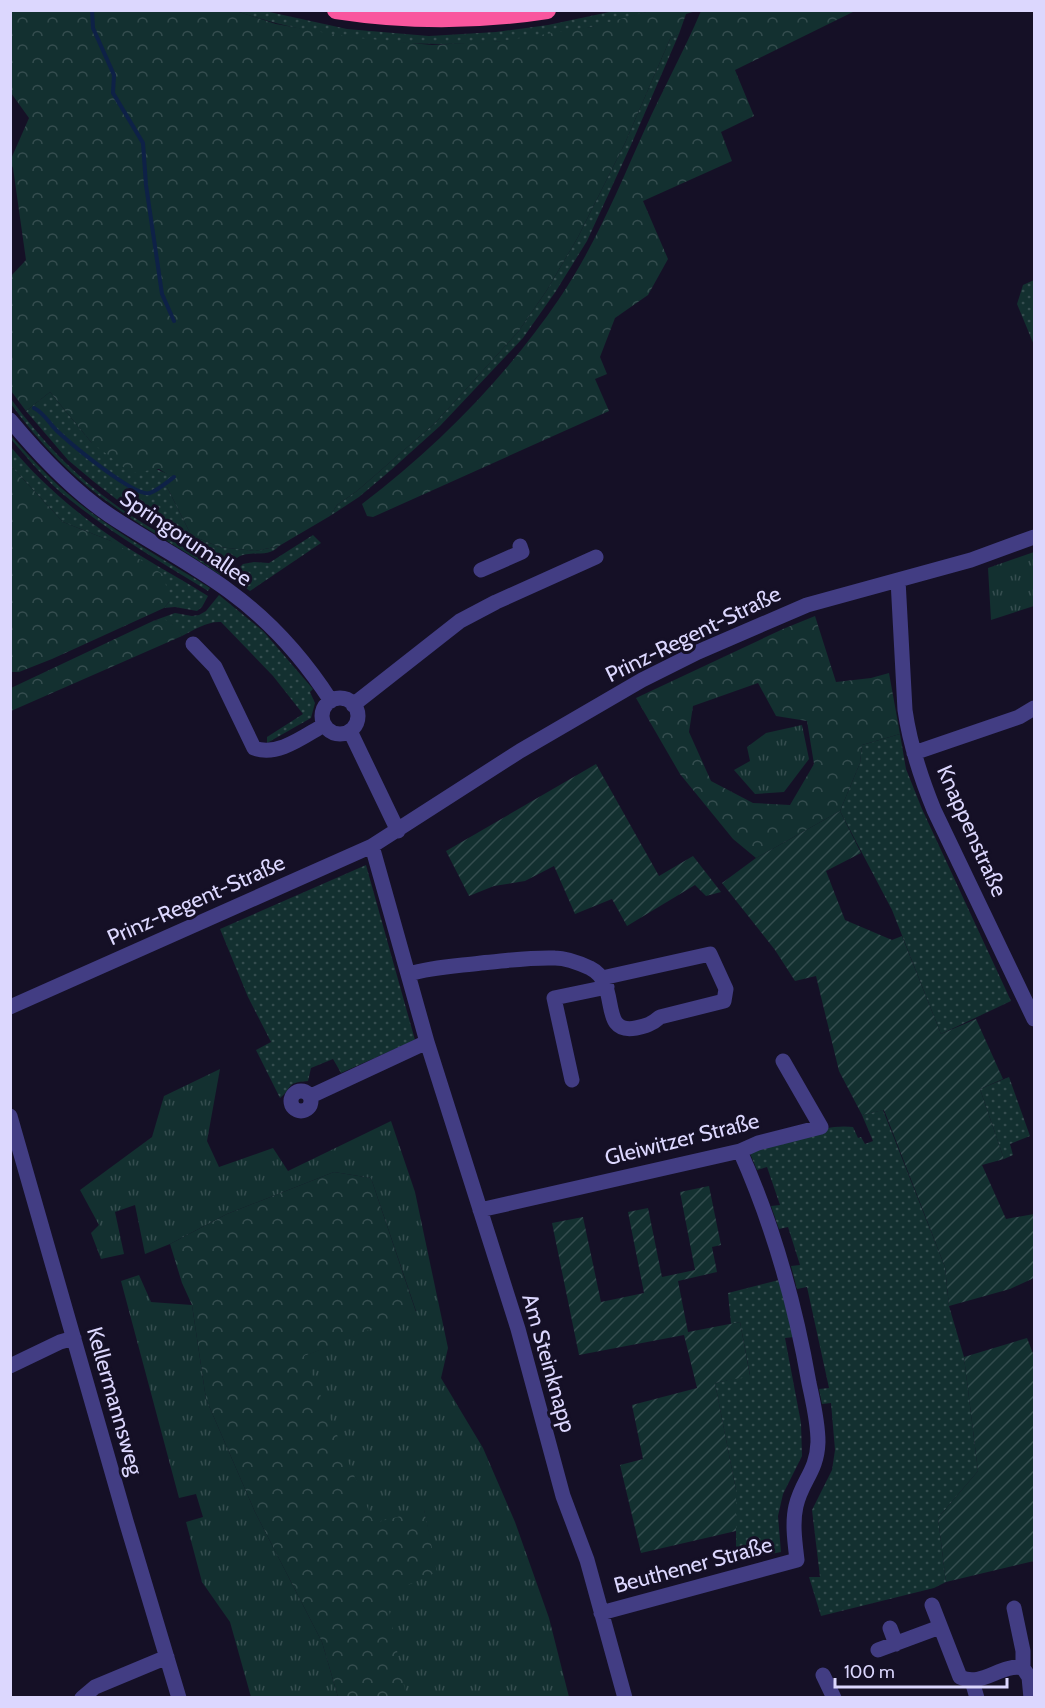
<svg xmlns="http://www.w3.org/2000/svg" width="1045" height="1708" font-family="Cabin,sans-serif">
<defs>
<pattern id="grass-dots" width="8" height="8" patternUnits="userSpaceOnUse" patternTransform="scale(1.5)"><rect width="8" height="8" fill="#133030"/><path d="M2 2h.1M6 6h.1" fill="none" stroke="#354d4f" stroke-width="1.8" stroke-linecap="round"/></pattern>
<pattern id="forest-crowns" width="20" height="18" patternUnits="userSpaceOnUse" patternTransform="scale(1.5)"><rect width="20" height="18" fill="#133030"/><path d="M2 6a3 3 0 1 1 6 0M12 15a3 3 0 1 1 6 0" fill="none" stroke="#354d4f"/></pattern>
<pattern id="park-tufts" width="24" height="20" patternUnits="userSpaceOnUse" patternTransform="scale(1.5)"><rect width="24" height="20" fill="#133030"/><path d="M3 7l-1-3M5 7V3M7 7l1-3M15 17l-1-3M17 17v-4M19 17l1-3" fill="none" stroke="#354d4f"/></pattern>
<pattern id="garden-furrows" width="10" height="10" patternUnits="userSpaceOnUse" patternTransform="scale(1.5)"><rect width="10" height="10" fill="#133030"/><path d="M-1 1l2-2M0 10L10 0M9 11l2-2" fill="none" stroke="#354d4f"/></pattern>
</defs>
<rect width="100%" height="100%" fill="#151026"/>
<path fill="url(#grass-dots)" d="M236,11H265L347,29L429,36L496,32L548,25L614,11H650C518,54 368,56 236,11Z
M679,34L631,145L587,241L556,291L523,338L440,426L391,470L359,497L330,516L337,505L357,491L435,423L518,332L547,290L578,237L625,143L670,39Z
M1034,280V345L1017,304L1023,285Z
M50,392L91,442L168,474L167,487L191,535L219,547L255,551L279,546C268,559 250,549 237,558C233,561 229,566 226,570L120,502L93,481L68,460L26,411Z
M11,399C41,440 75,476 117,506C151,530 188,548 222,572L220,575C186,551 149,532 115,507C74,479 40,444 11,404Z
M10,435C29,456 47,476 68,494C111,531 162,558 210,588L208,591C161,562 112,534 69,499C47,482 29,460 11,439Z
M10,446C40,482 75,512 113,538C143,559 177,576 208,596L202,607L197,611L175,607L164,608L169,602L111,541L63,522L11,466Z
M313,535L321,543L250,591L235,580L233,574L243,564L254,562L269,563Z
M219,595L263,631L313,689L310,692L315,703L311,718L267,743V737L303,714L273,676L221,622C207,621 194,630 182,636C175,624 167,619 153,621L175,613L192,616L199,615L206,611Z
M900,734L906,769L922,809L1011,1001L941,1034L892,910L840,811L860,763L862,745Z
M366,865L415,1040L341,1073L333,1059L311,1068L308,1081C284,1083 294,1087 280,1098L256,1050L271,1042L248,997L220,929Z
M1009,1077L1030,1136L1010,1144L1013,1155L1004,1159L980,1089Z
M883,1110L945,1267L949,1306L964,1357L978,1471L938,1518L946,1582L934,1588L821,1616L809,1577H820L812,1510L832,1470L835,1450L831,1403L822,1404L819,1389L829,1388L807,1287L797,1289L791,1266L800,1265L788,1227L779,1229L771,1206L780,1205L767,1167L757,1170L749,1151C779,1142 822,1123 853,1127L858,1138L861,1137L865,1144L873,1141L862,1115Z
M779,1280L794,1337L785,1338L801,1423L802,1456L783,1494L778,1516L781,1552L736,1561V1490L715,1383L750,1375L740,1322L731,1324L728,1293Z"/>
<path fill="url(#forest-crowns)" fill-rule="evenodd" d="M11,10L236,11L276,24L349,37L432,45L502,41L591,27L650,11H696L686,14L679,34L670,39L625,143L578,237L547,290L518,332L435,423L357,491L337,505L330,516L279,546L255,551L219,547L191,535L167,487V474L159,469L131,473L91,442L50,392L26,411L11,391V276L26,260L13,168L11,164V159L29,118L11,93Z
M701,11H855L735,70L754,116L721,132L732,161L643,201L668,259L648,295L615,318L600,357L607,374L595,379L609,411L373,517L367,516L362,504C437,447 506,377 559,299C595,246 619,187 645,129C663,89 684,51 701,11Z
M11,466L63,522L111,541L164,575L169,602L164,608L52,659L19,672H11Z
M815,616L836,682L871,678L889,673L900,734L862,745L860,763L840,811L756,858L733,839L680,774L636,698L783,629ZM758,683L776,716L807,721L814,764L790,805L753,803L711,781L689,732L693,706Z
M164,619L177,627L182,636L11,711V688L153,621Z
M334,1172L371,1178L416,1312L305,1356L424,1509L438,1572L407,1697H338L322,1642L255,1512L206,1399L192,1305L182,1283L170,1244L227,1214Z"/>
<path fill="url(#park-tufts)" d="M1034,552V606L991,620L988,568Z
M802,725L809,759L784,792L755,794L734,770L750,761L747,747L766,733Z
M220,1069L207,1141L219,1167L273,1148L288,1171L391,1121L415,1192L448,1348L441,1378L483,1448L515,1522L549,1618L569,1697L406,1696L386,1595L437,1572L424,1510L374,1523L304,1356L416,1311L371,1178L334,1172L227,1214L170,1244L145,1254L135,1205L115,1212L124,1254L101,1259L91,1233L99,1225L80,1190L152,1137L164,1096Z
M139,1275L151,1302L192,1305L206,1399L255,1512L322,1642L338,1697H251L230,1622L202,1582L186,1522L203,1517L196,1494L179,1498L121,1281Z"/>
<path fill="url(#garden-furrows)" d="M596,764L659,876L693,856L721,892L706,896L695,885L627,926L612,899L575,914L554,866L525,881L494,886L469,896L446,851Z
M840,811L861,853L826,871L845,920L892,940L902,936L941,1034L976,1019L1003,1079L980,1089L1004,1159L982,1165L1006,1219L1034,1214V1278L1010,1289L949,1306L945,1267L884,1110L862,1115L839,1071L816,976L795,981L775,950L722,883L756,858Z
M709,1186L721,1245L712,1247L717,1272L678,1281L688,1332L740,1322L750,1376L715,1383L736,1490V1531L641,1553L620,1465L643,1459L632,1405L697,1388L684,1335L579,1355L552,1223L583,1217L601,1302L644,1293L628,1212L648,1208L662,1277L695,1270L680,1192Z
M1027,1338L1034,1356V1561L946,1582L938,1518L978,1471L964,1357Z"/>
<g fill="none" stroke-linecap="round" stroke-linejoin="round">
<path stroke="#0e2147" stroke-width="4" d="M92,10L93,28L114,75L113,93L143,143L146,185L162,294L174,321
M34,408C44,413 49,423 57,431C70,443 135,498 150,493C158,490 167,482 174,477"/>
<path stroke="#423d83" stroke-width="15" d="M10,420C39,455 71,489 109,515C148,541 191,563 229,591C269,620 304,659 331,701
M481,570L522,552L520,546
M898,580L905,710C910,745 921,778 934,810L1034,1019
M193,644L215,667L254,748C278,757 304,736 324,725
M322 716a18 18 0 1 1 36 0a18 18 0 1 1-36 0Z
M353,705L460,621L496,602L596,557
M350,731L398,831
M914,753L1019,717L1034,708
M372,846L427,1042L518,1329L563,1496L587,1560L625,1698
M409,974C432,967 457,966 481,963C505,961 530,957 555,958C567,958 579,963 590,968C622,984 597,1035 636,1028C646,1026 652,1024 660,1017L724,1001L726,989L710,954L602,978
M10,1007L372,846L520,751L642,680L698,652L807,605L971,560L1034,537
M572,1080L554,998L607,987
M291 1101a10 10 0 1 1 20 0a10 10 0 1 1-20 0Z
M311,1096L427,1042
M10,1116L126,1521L179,1698
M480,1210L740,1151L758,1143L821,1127L783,1061
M10,1366L60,1342L74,1338
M932,1605L960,1677C982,1688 1001,1663 1023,1668
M1014,1608L1023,1651V1668L1029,1677L1031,1698
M601,1613L797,1560C795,1543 792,1523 796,1506C802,1480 817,1472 818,1442C818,1422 813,1402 809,1383C795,1303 773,1225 740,1151
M890,1628L896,1644
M878,1650L940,1627
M823,1675L834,1698
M972,1681L977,1698
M82,1698L95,1687L167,1657"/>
<path stroke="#f9569e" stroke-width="18" d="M336,10C407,21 476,21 547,10"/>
</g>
<g text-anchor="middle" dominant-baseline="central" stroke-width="6" stroke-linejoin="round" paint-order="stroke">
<g font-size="22" fill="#dcd7fe" stroke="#151026">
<text transform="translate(186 538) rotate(34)">Springorumallee</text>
<text transform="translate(693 634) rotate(-26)">Prinz-Regent-Straße</text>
<text transform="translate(972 831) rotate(66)">Knappenstraße</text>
<text transform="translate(196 900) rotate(-24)">Prinz-Regent-Straße</text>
<text transform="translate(682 1139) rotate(-14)">Gleiwitzer Straße</text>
<text transform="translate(549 1363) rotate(74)">Am Steinknapp</text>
<text transform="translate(115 1401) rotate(74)">Kellermannsweg</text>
<text transform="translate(693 1565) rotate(-15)">Beuthener Straße</text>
</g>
</g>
<rect width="1045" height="1708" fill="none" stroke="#dcd7fe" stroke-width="24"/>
<path d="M835 1678v9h172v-9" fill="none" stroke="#dcd7fe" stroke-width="3"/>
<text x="844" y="1678" font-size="18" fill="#dcd7fe" stroke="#151026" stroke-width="4.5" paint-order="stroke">100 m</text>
</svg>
